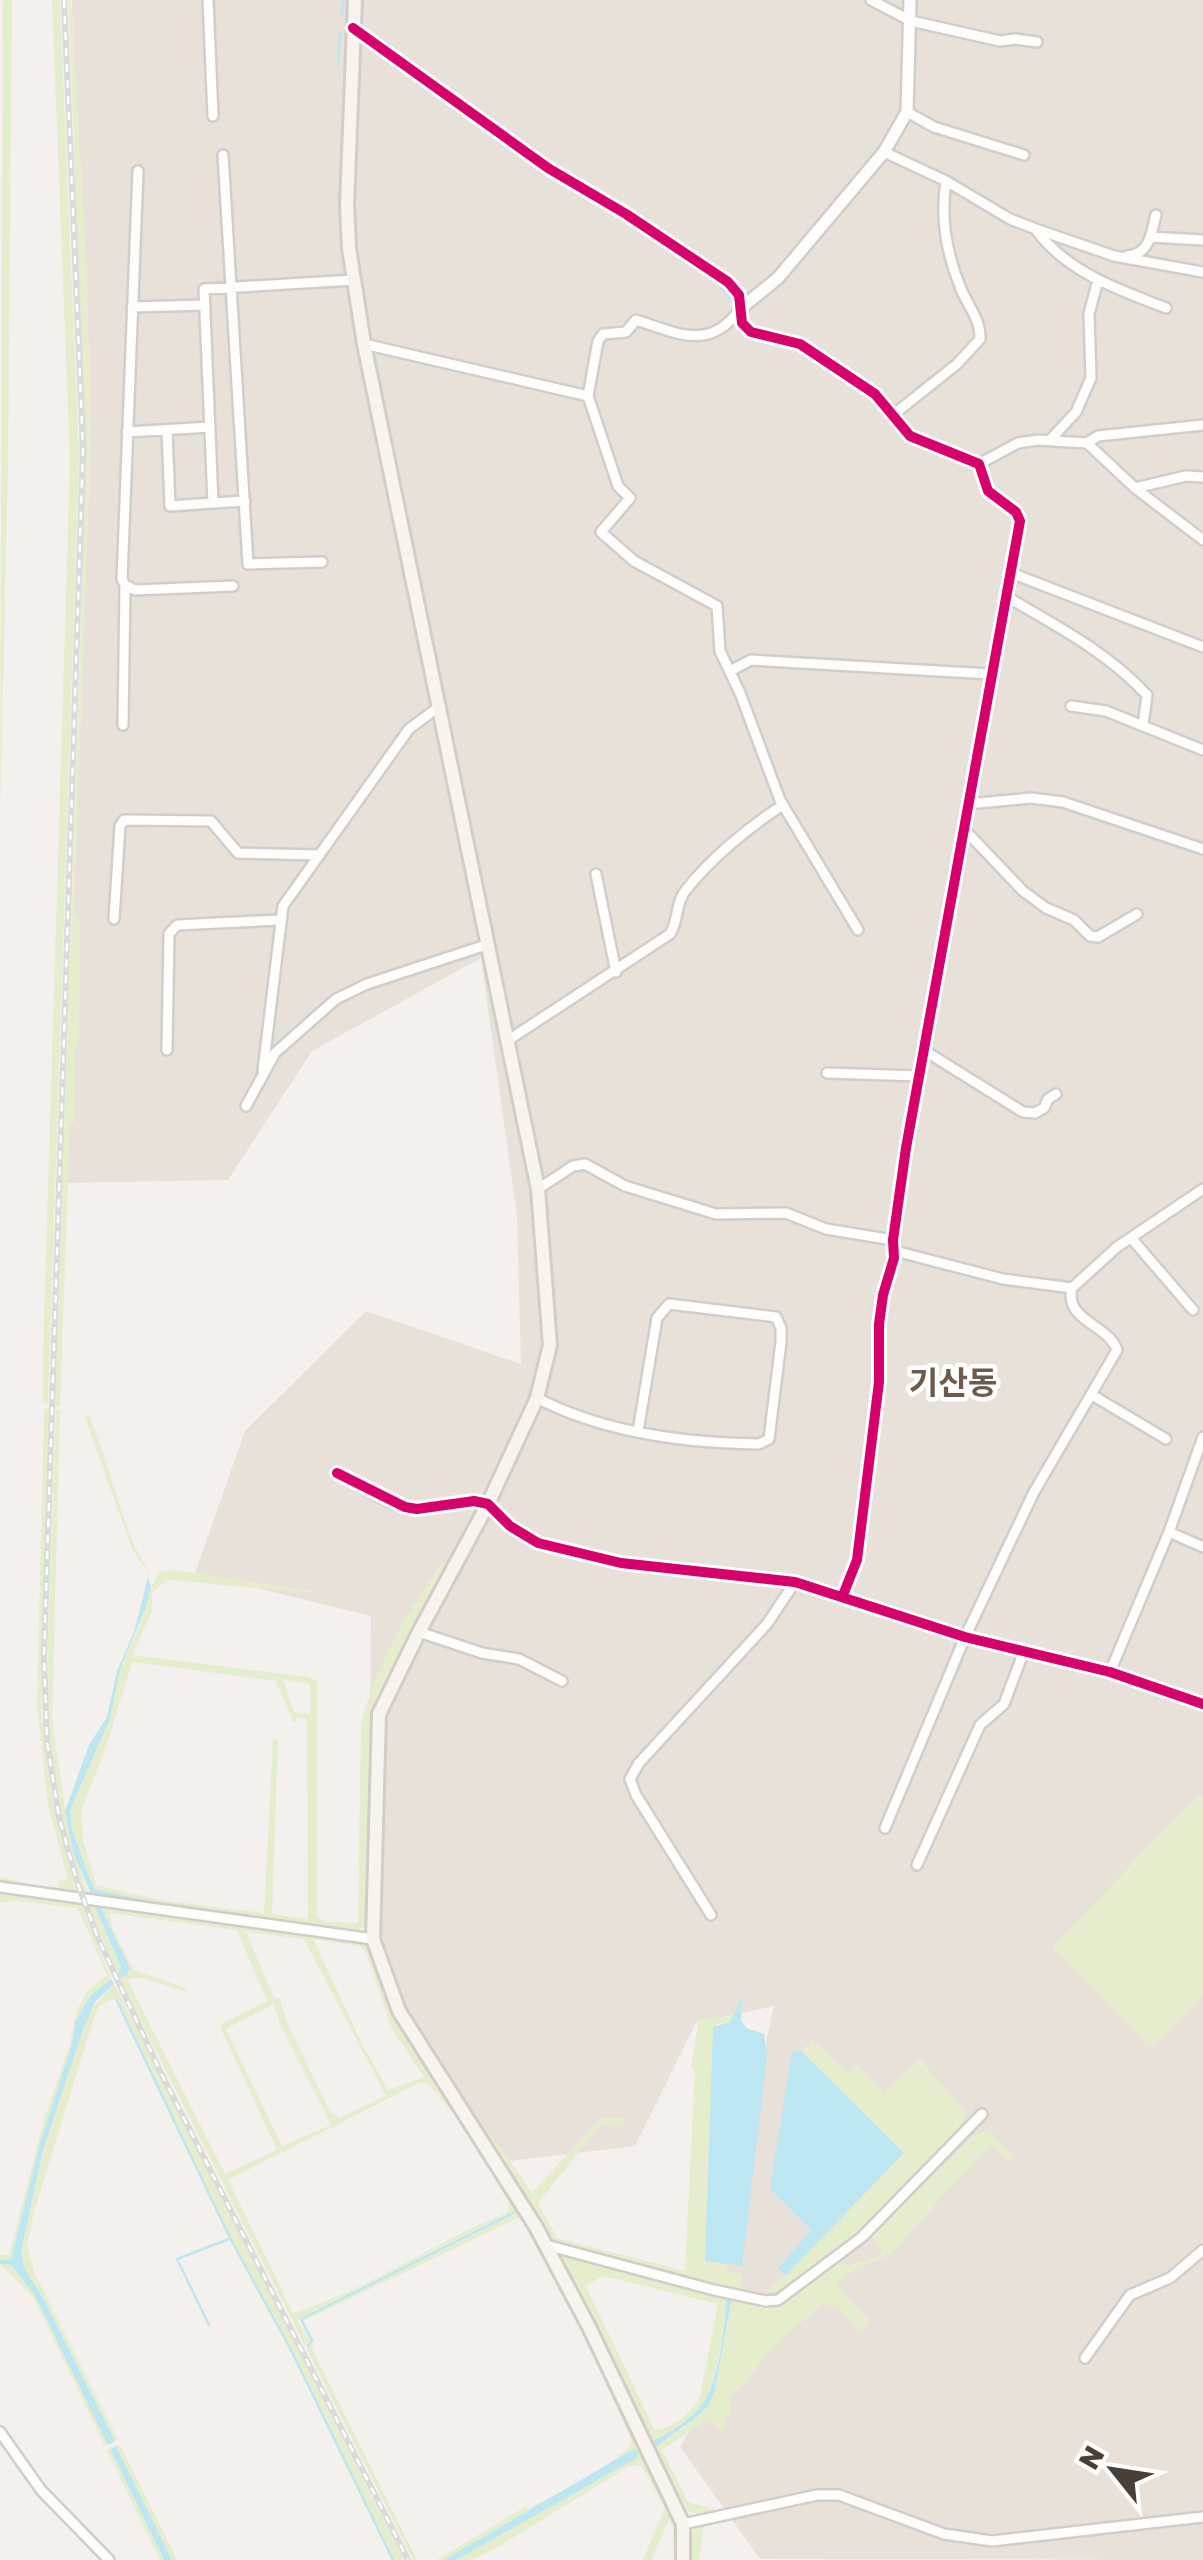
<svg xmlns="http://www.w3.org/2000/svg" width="1203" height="2560" font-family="'Golos Text','Noto Sans KR',sans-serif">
<rect width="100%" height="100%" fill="#f3f0ed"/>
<path fill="#e7e1da" d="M72,0H1203V2560L760,2559L680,2447L745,2338L716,2270L774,2006L696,2023L635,2146L502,2162L368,1950L371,1616L195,1573L245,1431L366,1311L521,1364L517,1216L481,958L312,1051L228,1180L64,1183L82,590Z"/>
<path fill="#e6edcd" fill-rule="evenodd" d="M3,0H12L8,463L0,816Z
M52,0H60L79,457L48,1404L43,1403V1352L70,461Z
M68,0H71L87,270L91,437L74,915L80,917L79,1046L75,1047V1122L70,1124L60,1407L55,1406L87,451Z
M44,1409H50L41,1712L51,1793L76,1894L0,1883V1877L57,1891L59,1881L68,1879L48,1805L37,1706Z
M56,1410L60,1411L52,1719L68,1828L85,1887L92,1896L84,1895L67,1842L49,1743L48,1641Z
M84,1415L89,1416L96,1432L131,1539L151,1577L132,1549Z
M442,1562L447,1564L381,1698L372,1722L368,1924L354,1933L94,1896L96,1893L153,1902L94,1889L72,1830L70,1810L106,1728L120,1670L137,1632L151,1586L160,1572L171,1570L312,1591L313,1593L167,1580L152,1593V1612L132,1655L309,1677L317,1682V1917L326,1922L358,1923L361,1722L373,1684L402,1623ZM132,1662L276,1681L293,1722H296L297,1717L307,1720L308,1919L272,1914L278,1739L273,1740L264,1913L160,1900L96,1885L83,1840L81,1812L109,1738ZM283,1679L310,1684V1714L294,1712Z
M1199,1795L1203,1796V1997L1156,2045H1148L1055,1949L1054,1944Z
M0,1889L80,1900L111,1979L91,1995L75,2022L72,2044L40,2143L11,2260H0V2255H9L44,2120L70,2044L77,2010L88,1991L107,1975L78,1908L13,1901L0,1903Z
M86,1901L93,1902L121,1967L118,1975Z
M97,1903L362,1941L371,1945L395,2008L519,2208L299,2318L298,2322L310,2341L305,2346L119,1978L127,1975ZM109,1913L237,1930L267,2001L221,2024V2029L277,2150L225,2174L128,1981L130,1978H144L186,1992V1988L134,1970L113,1930ZM246,1932L304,1939L386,2096L340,2118L331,2113L287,2023L280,1998H274ZM313,1939L360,1946L366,1952L392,2029L424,2077L388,2090L362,2044ZM274,2004L280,2024L331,2125L282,2146L226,2029ZM419,2083H426C458,2111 486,2165 509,2202L508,2212C435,2242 368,2290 293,2313L228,2180Z
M114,1984L378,2509L405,2560H394L292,2352L231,2238L118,2001L112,1999L99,2006L90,2030L34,2212L27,2245L35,2274L118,2440L115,2441L43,2298L24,2268L21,2252L43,2150L89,2012Z
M733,2016L730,2023L717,2024L705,2260L727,2265V2272L742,2274L741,2287L760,2298L554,2245L488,2136L493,2137L532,2193L599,2119L625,2117V2124L600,2126L538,2203L557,2238L685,2271L695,2070L691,2067L699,2019Z
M812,2040L848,2073L857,2065L884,2092L920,2059L966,2112L963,2124C927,2161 814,2293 767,2292L903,2154L801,2051Z
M990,2130L1014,2157L1009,2162L990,2146L903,2239L905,2243C883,2262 857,2265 836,2284L870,2322L861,2332L837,2307L822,2304L765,2355L747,2382L729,2397L732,2403L722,2432L710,2418L662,2450L688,2502L720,2511L700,2514L688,2511L654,2448C677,2432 706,2417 715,2389L732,2298L761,2305L778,2304L842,2260L846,2266L875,2258L883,2250L871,2237L974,2135Z
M521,2211L589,2336L677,2525L680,2560H674L673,2528L669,2519L652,2560H643L665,2508L641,2465L628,2467L496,2548L472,2560H456L639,2455L444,2560H437L525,2507L528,2509C552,2496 620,2463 632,2442L592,2351L520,2217L303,2321L314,2340L312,2349L417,2560H413L307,2349L313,2341L302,2319Z
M559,2252L726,2296C726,2321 717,2385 702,2404C689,2422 670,2432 651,2442L558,2256ZM603,2276L718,2304L700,2396C692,2413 674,2428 655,2430L588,2291L587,2285Z
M0,2264L11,2265L34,2294L108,2445L105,2446L33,2297Z
M120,2445L177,2560H172L116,2446Z
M110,2449L164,2560H160L107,2450Z
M704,2525L699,2560H688L691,2533L697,2526Z"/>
<path fill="#bce7f2" d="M148,1577L151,1586L147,1604L120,1670L110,1719L70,1810L72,1830L94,1889L154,1902L96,1894L92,1896L73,1852L65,1811L89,1745L107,1717L117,1671L134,1632Z
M93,1902L100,1906L130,1968L127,1975L119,1978L118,1975L121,1967Z
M111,1979L114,1984L95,2002L84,2027L43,2150L21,2252L24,2268L43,2298L115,2441L108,2445L34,2294L11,2265L0,2264V2260L11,2259L40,2143L72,2044L75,2022L91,1995Z
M742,1995L741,2020L746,2028L764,2034L767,2057L742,2266L705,2261L713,2027L730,2022Z
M801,2051L904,2153L785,2276L778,2268L811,2230L770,2189L792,2053Z
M726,2296L732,2298L715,2389L710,2404L696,2418L654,2448L651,2442C670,2432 689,2422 702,2404C718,2385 726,2322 726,2296Z
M116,2446L172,2560H164L110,2449Z
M634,2449L638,2451L637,2458L456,2560H444Z"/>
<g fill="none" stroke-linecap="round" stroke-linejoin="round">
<path stroke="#bce7f2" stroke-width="2.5" d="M342,15L343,0
M363,43L388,60
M338,65L340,34
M455,108L510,150
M520,157L628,223
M639,230L650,237
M677,255L718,283L733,302
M117,2001L230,2238L292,2352L393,2560
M209,2325L177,2259L229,2239
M308,2346L312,2341L301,2319L517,2211"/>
<g stroke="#d1ceca" stroke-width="14">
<path id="minor" d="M208,0L213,116
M871,0L911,21L1000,41L1015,39L1037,42
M907,112L934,127L1024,155
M884,152L946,181L1010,219L1036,229L1114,256L1203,272
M223,155L248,564L322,562
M138,171L122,579L125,585L135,590L233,586
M1037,231C1068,273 1120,290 1166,308
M1150,237L1203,240
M1127,256C1150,254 1151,234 1156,215
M132,307L205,305
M740,309C710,352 677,333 636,320L626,332L603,334L598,341L588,396L618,486L630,498L601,532L634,561L717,606L720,651L740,693L780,800L858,930
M364,344L588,396
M893,415L957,364L980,339C981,320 968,306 961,289C946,253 940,219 946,181
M167,430L170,506L213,503
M127,432L210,427
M1050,440L1076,412L1091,378L1089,314L1098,280
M1087,443L1098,436L1203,425
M979,464L1018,443L1038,440L1087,443L1135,488L1186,476L1203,477
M1135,488L1203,540
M245,501L213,503L204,289L354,280
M1011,573L1203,647
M1007,597C1057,626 1107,652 1147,695L1143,725
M730,671L751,660L990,674
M1071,706L1106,711L1203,750
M123,725L125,585
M967,804L1031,798L1063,802L1203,849
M963,828L1023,891L1046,908L1074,920L1090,936L1098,937L1137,914
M596,874L616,972
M114,919L120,826L124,820L211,821L238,853L319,855
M510,1039L670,934C679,920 675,903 686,890C710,859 750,826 783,805
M167,1050L169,934L177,925L279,920
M925,1051L1023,1112L1035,1113L1044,1108L1048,1099L1056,1094
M263,1070L283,906L409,729L440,706
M827,1073L919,1076
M246,1106L275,1053L336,999L367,984L489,944
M538,1189L573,1166L585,1164L625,1186L716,1214L786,1213L826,1229L893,1240
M1132,1239L1193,1310
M895,1251L1003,1279L1072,1288L1117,1247L1203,1189
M1092,1395L1166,1439
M537,1398C604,1433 685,1443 759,1444L769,1439L781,1342V1328L776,1317L669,1304L657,1318L638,1431
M337,1473C361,1484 390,1508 417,1509C441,1509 463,1498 488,1504
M1169,1532L1203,1547
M419,1632L482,1653L519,1659L562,1681
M1110,1672L1169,1532L1203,1437
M885,1828L965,1637L1034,1492L1117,1350C1108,1324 1064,1321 1072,1288
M917,1865L980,1725L1004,1704L1024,1651
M0,1887L373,1939
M711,1915L636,1795L630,1779L639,1763L767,1624L795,1582
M546,2245L714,2290L766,2301L778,2300L862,2237L982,2114
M1085,2358L1130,2295L1170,2278L1203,2250
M0,2432L41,2490L109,2560
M683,2524L817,2495H839L944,2534L992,2541L1203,2517"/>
</g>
<g stroke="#d1ceca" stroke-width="16">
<path id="tertiary" d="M353,28L548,168L626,214L728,282L739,295L742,323L751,332L800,344L875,394L910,436L979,464L988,491L1016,512L1020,521L906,1148L893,1240L894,1258L883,1295L879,1324V1382L857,1560L843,1595
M740,309L778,278L884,152L907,112L910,0
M488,1504L510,1526L538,1543L621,1563L795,1582L965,1637L1110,1672L1203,1704"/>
</g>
<g stroke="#d4cdc5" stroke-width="18">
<path id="secondary" d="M355,0L347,205L349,248L364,344L538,1189L550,1345L537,1398L488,1504L419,1632L379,1714L373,1939L399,2011L536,2227L589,2327L683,2524V2560"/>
</g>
<use href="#minor" stroke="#fdfdfc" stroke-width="9"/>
<use href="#tertiary" stroke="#fdfdfc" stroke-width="11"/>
<use href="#secondary" stroke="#f7f4f0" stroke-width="12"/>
<g stroke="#dadad9" stroke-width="6">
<path id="rail" d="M64,0L83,448L44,1656L47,1742L59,1817L77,1882L98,1938L161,2073L408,2560"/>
</g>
<use href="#rail" stroke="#fff" stroke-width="2.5" stroke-dasharray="8" stroke-linecap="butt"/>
<g stroke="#fff" stroke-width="16">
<path id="cycleway" d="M353,28L548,168L626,214L728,282L739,295L742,323L751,332L800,344L875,394L910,436L979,464L988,491L1016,512L1020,521L906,1148L893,1240L894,1258L883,1295L879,1324V1382L857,1560L843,1595
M337,1473L405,1507L417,1509L474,1501L488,1504L510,1526L538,1543L621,1563L795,1582L965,1637L1110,1672L1203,1704"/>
</g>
<use href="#cycleway" stroke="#d6006c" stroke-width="10"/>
</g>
<g text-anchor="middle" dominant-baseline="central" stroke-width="9" stroke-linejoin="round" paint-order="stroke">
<g font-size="32" font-weight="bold" fill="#6d5b4e" stroke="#fff">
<text x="953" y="1382">기산동</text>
</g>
</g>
<g transform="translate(1113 2470) rotate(300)" stroke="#ffffff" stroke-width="8" paint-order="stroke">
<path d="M0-8L18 38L0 25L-18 38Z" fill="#4a3f38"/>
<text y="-15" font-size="28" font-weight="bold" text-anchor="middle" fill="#4a3f38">N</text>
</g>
</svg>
